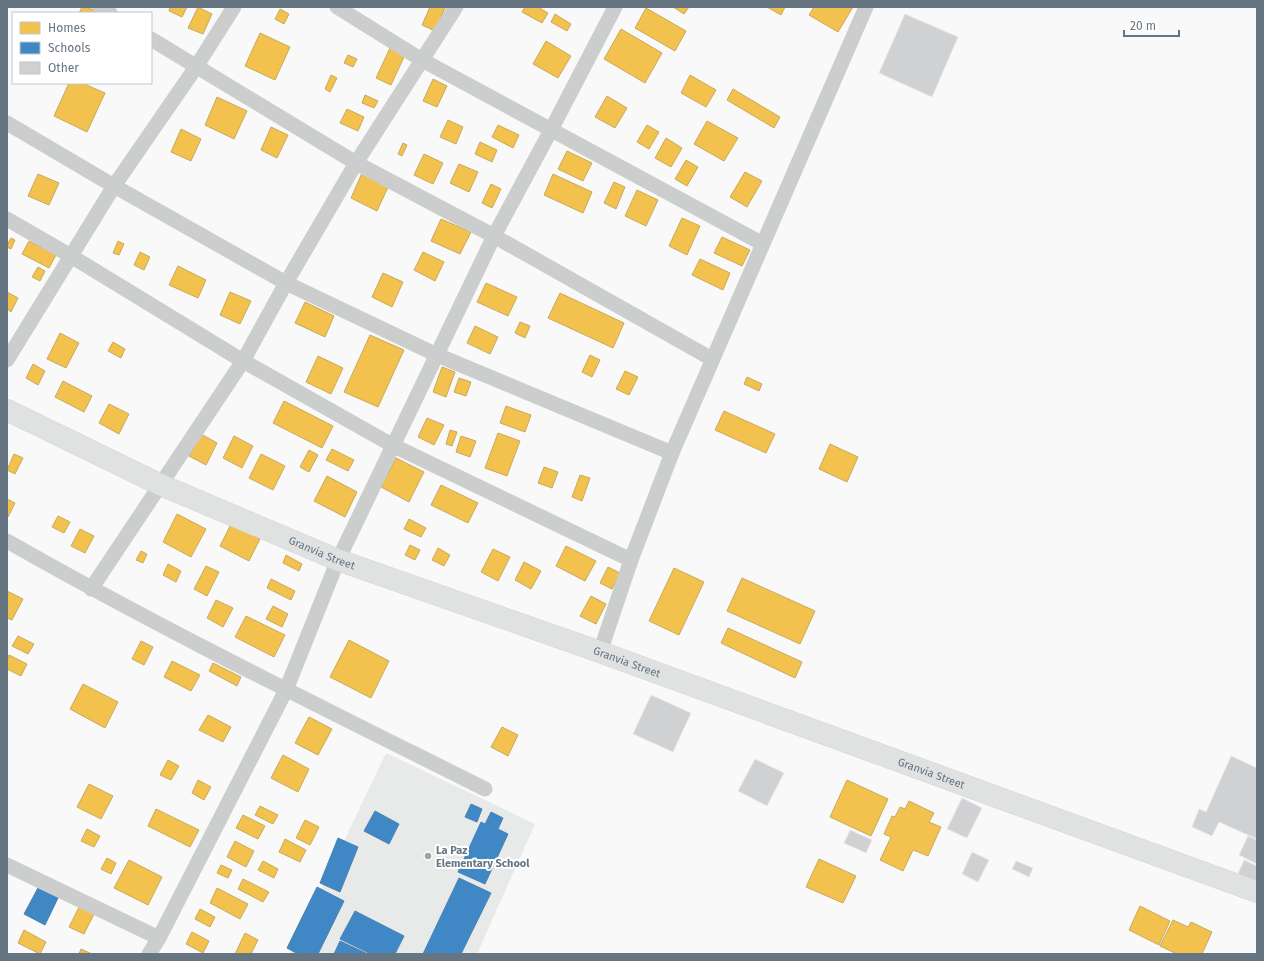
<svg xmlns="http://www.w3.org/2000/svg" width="1264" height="961" font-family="'Fira Sans',sans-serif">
<rect width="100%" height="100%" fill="#f9f9f9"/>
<path fill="#e8e9e9" d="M386,753L535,824L477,954H290Z"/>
<path fill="#f2c14e" stroke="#c8aa5e" d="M82,7H87L100,13H79Z
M170,7H187L182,17L169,11Z
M198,7L212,14L203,34L188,28Z
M430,7H442L445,8L435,31L422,25Z
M525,7H538L548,13L542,23L522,12Z
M673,7H689L684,14Z
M767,7H785L781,15Z
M814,7H853L838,32L809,15Z
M646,8L686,31L675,51L635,28Z
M280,9L289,14L284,24L275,19Z
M555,14L571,24L567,31L551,22Z
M621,29L662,53L645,83L604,59Z
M260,33L290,47L275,80L245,66Z
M546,41L571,56L558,78L533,64Z
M390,48L405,55L391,85L376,78Z
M348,55L357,59L353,67L344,63Z
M331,75L337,78L330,92L325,89Z
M690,75L716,90L706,107L681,93Z
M433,79L447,86L437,107L423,101Z
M69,83H82L105,93L87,132L54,116Z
M733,89L780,117L774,128L727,100Z
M365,95L378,101L374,108L362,103Z
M607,96L627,108L615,128L595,117Z
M217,97L247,111L234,139L205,125Z
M347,109L364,117L358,131L340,123Z
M448,120L463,127L456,144L440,137Z
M707,121L738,138L724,161L694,144Z
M498,125L519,135L513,148L492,137Z
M647,125L659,132L649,149L637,142Z
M271,127L288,135L277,158L261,150Z
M181,129L201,139L191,161L171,152Z
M666,138L682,148L671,167L655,158Z
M480,142L497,150L492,162L475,154Z
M403,143L407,145L402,156L398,154Z
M567,151L592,163L583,181L558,169Z
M424,154L443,163L433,184L414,175Z
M686,160L698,167L687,186L675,179Z
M459,164L478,172L469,192L450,183Z
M745,172L762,181L747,207L730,197Z
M362,173L389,185L377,211L351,198Z
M38,174L59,183L49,205L28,196Z
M553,174L592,192L583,213L544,195Z
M614,182L625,187L616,209L604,203Z
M491,184L501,189L492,208L482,203Z
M637,190L658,200L646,226L625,216Z
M682,218L700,226L687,255L669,246Z
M441,219L471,232L460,254L431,241Z
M722,237L750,250L742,266L714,253Z
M11,238L15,240L11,249L7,247V245Z
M29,241L56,255L49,268L22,254Z
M118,241L124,244L119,255L113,253Z
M140,252L150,257L144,270L134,265Z
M423,252L444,262L435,281L414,270Z
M700,259L730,273L723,290L692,275Z
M178,266L206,280L198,298L169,285Z
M38,267L45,271L40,281L32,277Z
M383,273L403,282L392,307L372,297Z
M486,283L517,297L508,316L477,302Z
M7,292L18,298L11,312L7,309Z
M230,292L251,301L240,324L220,315Z
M560,293L624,323L613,348L548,318Z
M305,302L334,316L325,337L295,323Z
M520,322L530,326L525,338L515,333Z
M475,326L498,337L490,354L467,343Z
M60,333L79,343L66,368L47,359Z
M370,335L404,350L378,407L344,392Z
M113,342L125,349L121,358L108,351Z
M590,355L600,360L592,377L582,372Z
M318,356L343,368L331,394L306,382Z
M33,364L45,371L38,385L26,378Z
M442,367L455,372L446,397L433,392Z
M625,371L638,377L629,395L616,389Z
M747,377L762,384L759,391L744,384Z
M459,378L471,382L466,396L454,392Z
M63,381L92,396L84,412L55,397Z
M284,401L333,426L322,448L273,423Z
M109,404L129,414L119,434L99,423Z
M506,406L531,415L525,432L500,423Z
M724,411L775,434L766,453L715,430Z
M427,418L444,425L434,445L418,437Z
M450,430L457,432L452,446L446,444Z
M498,433L520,441L507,476L485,468Z
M201,434L217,443L206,465L189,456Z
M234,436L253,446L242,468L223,458Z
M461,436L476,441L470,457L456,452Z
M830,444L858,457L847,482L819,469Z
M332,449L354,460L348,471L326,460Z
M309,450L318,455L309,472L300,467Z
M14,454L23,458L15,474L7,470Z
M261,454L285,466L273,490L249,478Z
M396,458L424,472L409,502L381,487Z
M544,467L558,472L552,488L538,483Z
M580,475L590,478L582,501L572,497Z
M327,476L357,492L345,517L314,501Z
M441,485L478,503L468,523L431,505Z
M7,499L15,503L8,517L7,516Z
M177,514L206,529L191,557L163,542Z
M58,516L70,522L64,533L52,527Z
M409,519L426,528L421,537L404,529Z
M231,524L260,539L249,561L220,546Z
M80,529L94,536L85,553L71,546Z
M410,545L420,550L415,560L405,555Z
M566,546L596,561L585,581L556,566Z
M438,548L450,555L444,566L432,560Z
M493,549L510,557L498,581L481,572Z
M141,551L147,554L143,563L136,560Z
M286,555L302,564L299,571L283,563Z
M524,562L541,571L531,589L515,580Z
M168,564L181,571L176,582L163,575Z
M206,566L219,572L207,596L194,589Z
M608,567L620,573L612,589L600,583Z
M674,568L704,582L679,635L649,621Z
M742,578L815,611L800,644L727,611Z
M271,579L295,591L291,600L267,588Z
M7,591L23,599L12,620L7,618Z
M591,596L606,604L596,624L580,616Z
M216,600L233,608L223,627L207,618Z
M273,606L288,614L282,627L266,619Z
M246,616L285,635L274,657L235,637Z
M728,628L802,662L795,678L721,643Z
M18,636L34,644L28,654L12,646Z
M349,640L389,661L371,698L330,677Z
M141,641L153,647L144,665L132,659Z
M9,655L27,664L21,676L7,669V660Z
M172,661L200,675L191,691L164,677Z
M213,663L241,677L237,686L209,671Z
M83,684L118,702L105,728L70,709Z
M208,715L231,727L223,742L199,730Z
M309,717L332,729L318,755L295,743Z
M502,727L518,735L508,756L491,747Z
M283,755L309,769L298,792L271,778Z
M168,760L179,766L171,780L160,775Z
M198,780L211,787L204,800L192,793Z
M847,780L888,799L871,836L830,817Z
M89,784L113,796L101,819L77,807Z
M909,801L934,813L929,822L941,827L928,856L913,850L903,871L880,860L891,837L884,834L892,816L895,817L900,807L905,809Z
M260,806L278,815L273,824L255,815Z
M156,809L199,830L190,847L148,826Z
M243,815L265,826L258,839L236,828Z
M305,820L319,827L310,845L296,838Z
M87,829L100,836L94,847L81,841Z
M285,839L306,850L300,862L279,852Z
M235,841L254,851L246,867L227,857Z
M107,858L116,863L111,874L101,869Z
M819,859L856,876L843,903L806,887Z
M129,860L162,877L148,905L114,888Z
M263,861L278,869L274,878L258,870Z
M221,865L232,870L228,878L217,873Z
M243,879L269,892L263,902L238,889Z
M217,888L248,904L240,919L210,903Z
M80,905L95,912L84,934L69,927Z
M1140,906L1170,921L1159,945L1129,930Z
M200,909L215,917L210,927L195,919Z
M1173,920L1188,927L1191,922L1212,932L1202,954H1177L1160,946Z
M24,930L46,942L40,954L18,943Z
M192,932L209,941L203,953L186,944Z
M245,933L258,940L251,954H235Z
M81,949L92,954H79Z"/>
<path fill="#3f88c5" stroke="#4b82b1" d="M471,804L482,809L477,822L465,817Z
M375,811L399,824L389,844L364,831Z
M491,812L503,818L498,829L508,834L485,884L458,872L481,822L485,824Z
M338,838L358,847L340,892L320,883Z
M459,878L491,893L461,954H423Z
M39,886L59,896L45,925L24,914Z
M317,887L344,901L318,954H298L287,948Z
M355,911L404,936L395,954H371L340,939Z
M340,941L368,954H334Z"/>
<path fill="#cfd1d2" stroke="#e8e8e8" d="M905,14L958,37L932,97L879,73Z
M651,695L691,713L673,752L633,734Z
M1231,756L1257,768V839L1219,822L1212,836L1192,827L1199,809L1206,812Z
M755,759L784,773L767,806L738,791Z
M962,798L982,808L967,838L947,829Z
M850,830L872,840L866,853L844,843Z
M1248,836L1257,840V864L1239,855Z
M972,852L989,860L978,882L962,874Z
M1244,860L1257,866V885L1237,876Z
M1016,861L1033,868L1029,877L1012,869Z"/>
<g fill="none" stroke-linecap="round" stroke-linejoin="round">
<g stroke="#d6d7d8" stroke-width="22">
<g id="secondary">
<path id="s1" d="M7,410L161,485L338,560L600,652L1257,892"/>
</g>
</g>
<path stroke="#cccece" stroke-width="15" d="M100,7L110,13
M337,7L422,60L763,244
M151,39L356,163L494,236L712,359
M7,123L114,186L286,283L437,355L672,453
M7,219L71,256L243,361L392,445L631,560
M7,360L114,186L196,67L234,7
M7,541C163,630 325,709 485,789
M91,589L243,361L286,283L356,163L456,7
M600,652L631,560L672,453L866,7
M7,865L159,938
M149,954L159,938L286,690L338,560L494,236L551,130L615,7"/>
<use href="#secondary" stroke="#e0e1e1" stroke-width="21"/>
</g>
<circle fill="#99a3ac" stroke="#fff" stroke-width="1.5" cx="428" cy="856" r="4"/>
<g text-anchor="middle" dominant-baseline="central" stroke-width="4" stroke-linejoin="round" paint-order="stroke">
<g font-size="11" fill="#667582" stroke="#fff">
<text stroke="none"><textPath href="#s1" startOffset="346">Granvia Street</textPath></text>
<text stroke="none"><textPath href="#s1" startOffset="670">Granvia Street</textPath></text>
<text stroke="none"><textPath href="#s1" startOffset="994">Granvia Street</textPath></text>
</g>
<g font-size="11" font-weight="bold" fill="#667582" stroke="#fff" text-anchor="start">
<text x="436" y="850">La Paz<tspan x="436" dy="13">Elementary School</tspan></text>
</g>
</g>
<rect width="1264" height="961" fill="none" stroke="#667582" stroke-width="16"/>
<rect x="12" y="12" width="140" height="72" fill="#ffffff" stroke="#c2c8cd"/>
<rect x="20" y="22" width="20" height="12" fill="#f2c14e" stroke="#c2c8cd"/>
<text x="48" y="32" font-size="12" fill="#667582">Homes</text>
<rect x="20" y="42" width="20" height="12" fill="#3f88c5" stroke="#c2c8cd"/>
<text x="48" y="52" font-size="12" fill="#667582">Schools</text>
<rect x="20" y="62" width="20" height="12" fill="#cfd1d2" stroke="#c2c8cd"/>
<text x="48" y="72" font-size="12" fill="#667582">Other</text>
<path d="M1124 30v6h55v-6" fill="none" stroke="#667582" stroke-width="2"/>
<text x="1130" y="30" font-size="12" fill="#667582" stroke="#ffffff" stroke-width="3" paint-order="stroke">20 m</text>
</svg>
